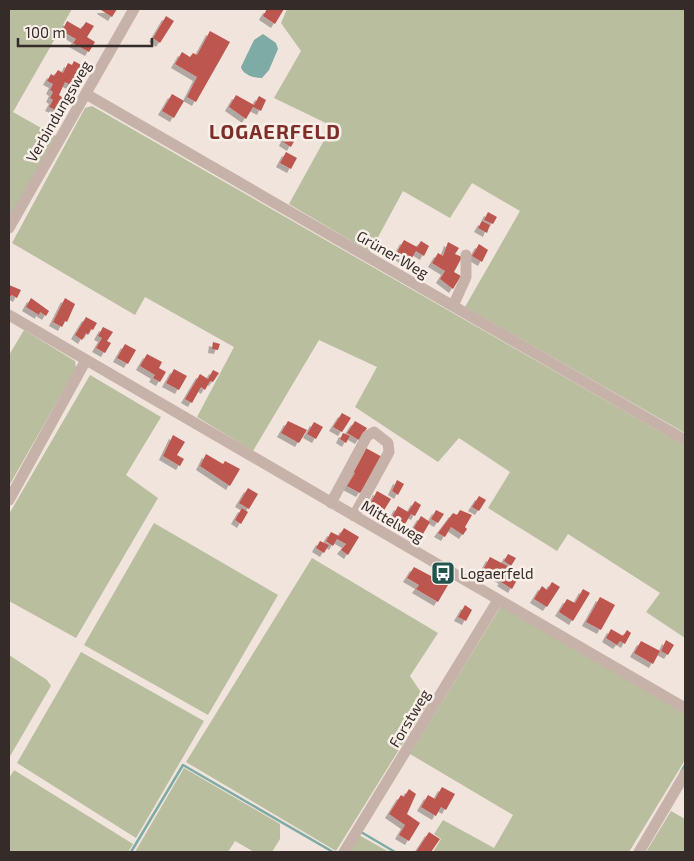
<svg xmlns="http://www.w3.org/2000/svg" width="694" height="861" font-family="'Exo 2',sans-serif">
<defs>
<filter id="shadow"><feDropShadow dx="-4" dy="4" stdDeviation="0" flood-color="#0004"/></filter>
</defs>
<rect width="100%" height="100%" fill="#f0e4dd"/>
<path fill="#b9be9e" d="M9,9H72L13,112L57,137L9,218Z
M287,9H685V433L465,307L520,211L472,183L450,218L403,191L370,252L289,204L332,126L274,98L301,51L281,23Z
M92,106L685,446V638L646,612L660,593L568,534L557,551L488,508L510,472L459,438L438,462L355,407L377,367L319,340L253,451L197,417L234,347L145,297L135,315L12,243L85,108Z
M24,330L75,361L76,368L9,486V355Z
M90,375L161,417L126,475L158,498L76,638L9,601V514Z
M154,523L278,595L208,715L84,645Z
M312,558L438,633L410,676L428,703L336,851L186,762Z
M501,606L685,714V760L629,852H433L441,839L434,834L443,820L494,848L513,815L410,754Z
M81,652L204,721L136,838L17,763Z
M9,655L47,680L51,686L9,758Z
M184,768L280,824V839L272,852H254L235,841L228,852H135Z
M14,770L133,844L128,852H9V778Z
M671,811L685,819V852H646Z
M359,835L389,852H349Z"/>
<path fill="#7eaba5" d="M263,34L276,43L278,49L269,70L262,78C254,78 243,75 241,67L254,40Z"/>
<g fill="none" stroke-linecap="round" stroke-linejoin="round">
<path stroke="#7eaba5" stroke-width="2.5" d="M681,772L685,765
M361,832L395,852
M131,852L183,765L333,852"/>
</g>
<path fill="#bc564f" filter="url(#shadow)" d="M102,9H117L112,17L101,10Z
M267,9H284L275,24L263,16Z
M166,16L174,21L160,43L153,38Z
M67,21L81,29L86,22L94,26L87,37L95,42L89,52L73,43L76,39L62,31Z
M210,31L230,42L196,102L187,97L197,77L175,64L182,52L190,57L193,53L197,55Z
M74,61L85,67L74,87L65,82L59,95L66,100L58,111L49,107L53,100L50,98L53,92L50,90L53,84L47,81L51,74L54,76L58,70L63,73L68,63L72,65Z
M172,94L184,101L174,118L162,111Z
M236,95L254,105L259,96L266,100L261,111L253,107L246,119L229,107Z
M280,123L299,132L291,147L283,142L285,138L275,133Z
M286,152L297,158L291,169L280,163Z
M488,212L497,217L493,224L484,220Z
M482,221L490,225L487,233L478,228Z
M404,240L417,247L421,241L429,246L424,256L416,251L409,263L396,254Z
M448,242L459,248L455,254L462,257L454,272L461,276L453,289L440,279L445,271L432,263L438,253L443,256Z
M479,244L488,250L482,262L472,256Z
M9,285L21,290L17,298L12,295L9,297Z
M31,298L49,311L46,316L40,312L39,315L26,307Z
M65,298L75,304L67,322L65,321L62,327L53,322Z
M86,317L97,323L93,330L91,329L88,335L86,333L82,340L75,335Z
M103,327L113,332L107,341L111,343L105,353L96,348L102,338L98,336Z
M213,342L220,344L218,350L212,349Z
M125,344L136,350L128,364L117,358Z
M147,354L162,362L159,368L166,372L160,382L153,378L155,375L140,366Z
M174,369L187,376L179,390L166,383Z
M213,370L219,373L213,382L210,381L205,390L201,387L192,403L185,399L200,374L208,379Z
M342,413L351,418L342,432L333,427Z
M288,421L307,430L299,443L281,433Z
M355,421L367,428L359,440L347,433Z
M314,422L323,427L316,439L307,434Z
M343,433L350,436L346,443L340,439Z
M173,435L185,442L177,455L184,459L180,466L163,456Z
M364,447L384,458L360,493L347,486L355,473L350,470Z
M206,454L223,464L225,461L240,469L230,486L200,466Z
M397,480L404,484L398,495L392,491Z
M248,488L258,494L249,509L239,503Z
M377,491L391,499L383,512L370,504Z
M479,496L486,500L479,511L472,507Z
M415,501L421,505L415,516L411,514L405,524L392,517L398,506L408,512Z
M242,508L248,512L241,524L235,520Z
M436,510L444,514L438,523L431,519Z
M460,510L472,515L465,527L467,529L463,535L451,527L445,537L438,533L453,513L457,515Z
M421,516L430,522L423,534L413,529Z
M344,528L359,537L348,555L341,550L346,544L337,539L333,546L326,541L331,532L339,536Z
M320,541L329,545L324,553L316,548Z
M508,554L516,558L511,566L504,561Z
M490,557L521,573L512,589L501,582L503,580L484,568Z
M414,567L448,585L438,602L416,589L419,585L407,578Z
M552,582L560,587L547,607L534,599L542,586L547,590Z
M583,589L590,593L573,621L559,612L567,599L575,603Z
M600,597L615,605L601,630L586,622Z
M465,605L472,610L466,621L458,617Z
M611,629L623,636L627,630L631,633L625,644L620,641L617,645L606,638Z
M666,640L674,645L668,655L661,651Z
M641,641L660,651L653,664L634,653Z
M442,787L455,794L446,810L441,807L436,816L421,807L428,795L435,799Z
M409,789L416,794L407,814L420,823L409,841L399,835L405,825L389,814L401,795L404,797Z
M429,832L440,839L431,852H416Z"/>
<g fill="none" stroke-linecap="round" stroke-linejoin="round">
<path stroke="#c7b2aa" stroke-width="11" d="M86,94L685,440
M9,228L134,9
M453,306L466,277V255
M9,315L685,708
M9,500L86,360
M331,503L367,436L374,432L388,443L389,452L354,516
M344,852L498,600
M639,852L685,774"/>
</g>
<defs>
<g id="bus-square" transform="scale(1.25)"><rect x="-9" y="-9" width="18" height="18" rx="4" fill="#22544e" stroke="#f8efe9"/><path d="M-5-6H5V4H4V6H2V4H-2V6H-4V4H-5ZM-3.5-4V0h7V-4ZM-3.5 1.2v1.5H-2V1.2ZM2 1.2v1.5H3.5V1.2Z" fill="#fff"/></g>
</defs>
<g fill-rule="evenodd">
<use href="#bus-square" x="443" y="573"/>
</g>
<g text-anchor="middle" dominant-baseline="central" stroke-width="5" stroke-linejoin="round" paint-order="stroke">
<g font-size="15" fill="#352b29" stroke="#f8efe9">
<text transform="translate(58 111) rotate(-60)">Verbindungsweg</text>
<text transform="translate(393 254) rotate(30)">Grüner Weg</text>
<text transform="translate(393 521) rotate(30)">Mittelweg</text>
<text transform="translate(409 718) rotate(-59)">Forstweg</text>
</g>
<g font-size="15" fill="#352b29" stroke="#f8efe9" text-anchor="start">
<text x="460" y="573">Logaerfeld</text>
</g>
<g font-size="20" font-weight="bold" letter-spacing="1" fill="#7e2d29" stroke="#f8efe9">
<text x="275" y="131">LOGAERFELD</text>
</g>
</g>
<rect width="694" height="861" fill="none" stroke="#352b29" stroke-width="20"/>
<path d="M18 38v8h134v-8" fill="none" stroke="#352b29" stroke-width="2.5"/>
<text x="25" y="38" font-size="15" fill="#352b29" stroke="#f8efe9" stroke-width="4" paint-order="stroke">100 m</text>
</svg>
